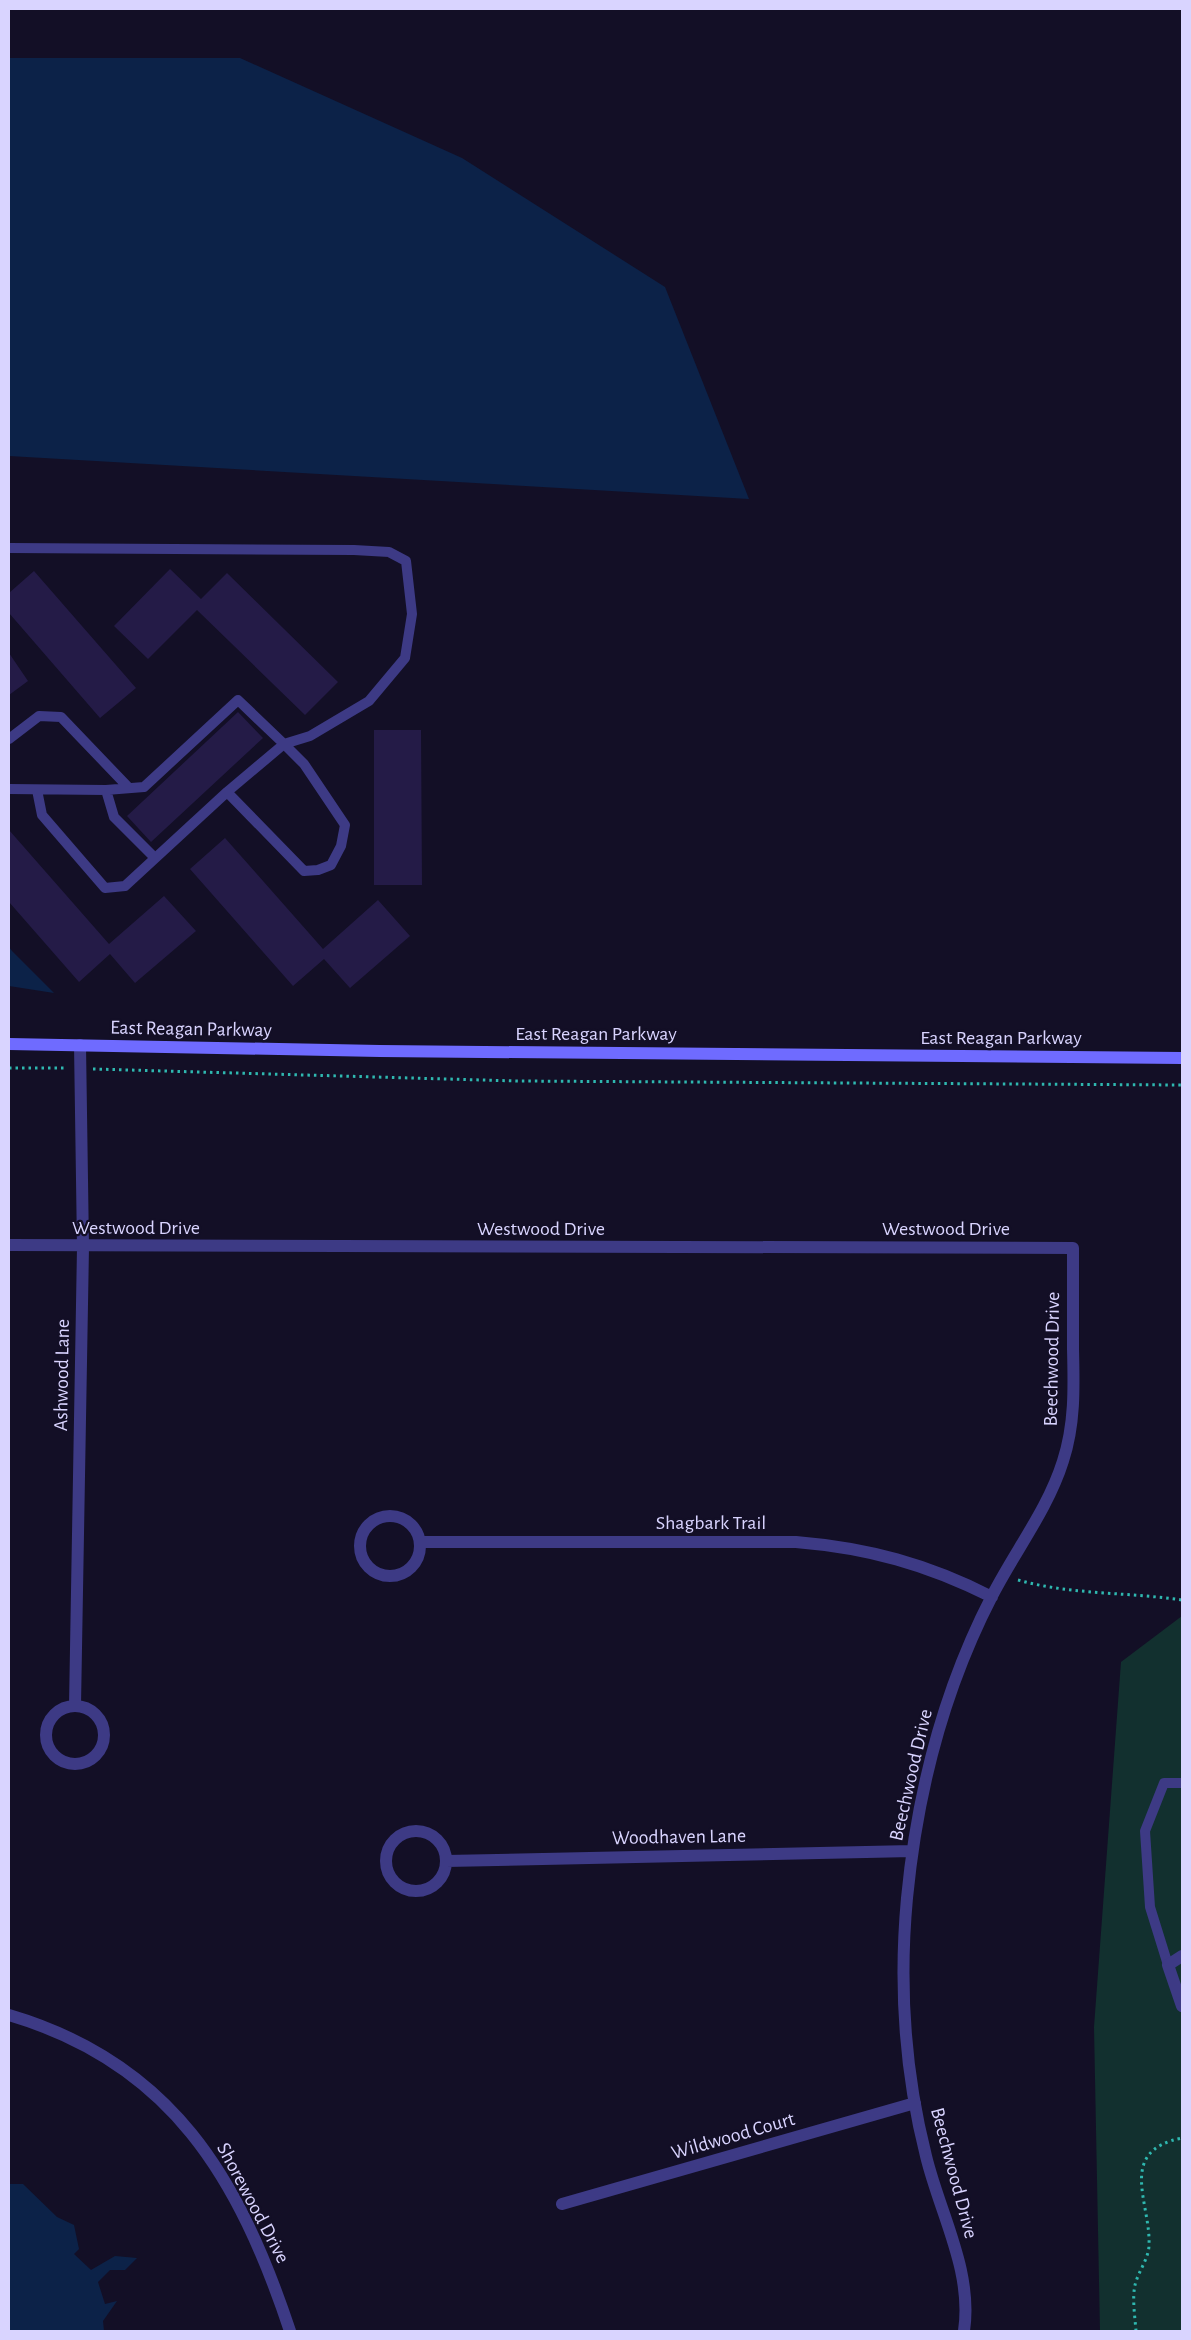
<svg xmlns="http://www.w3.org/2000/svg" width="1191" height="2340" font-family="'Alegreya Sans',sans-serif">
<rect width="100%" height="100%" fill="#130f26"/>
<path fill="#12302f" d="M1182,1616V2331H1100L1094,2027L1121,1662Z"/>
<path fill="#0c2248" d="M9,58H240L462,158L665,287L749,499L9,456Z
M9,947L12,951L54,993L9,986Z
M9,2184H23L57,2217L74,2225L79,2249L74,2254L91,2270L115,2256L137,2258L125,2270H110L98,2282L105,2304L117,2301L103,2321L104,2331H9Z"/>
<path fill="#241b47" d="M170,569L201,599L227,573L338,682L305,715L197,610L148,659L114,626Z
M34,571L136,688L100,718L9,613V593Z
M9,653L28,681L9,695Z
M238,712L263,738L151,842L127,816Z
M374,730H421L422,885H374Z
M9,830L109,944L164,896L196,931L135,983L110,954L79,982L9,902Z
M225,838L323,949L378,900L410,936L350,988L324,959L293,986L190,869Z"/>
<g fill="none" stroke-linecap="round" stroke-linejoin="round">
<path stroke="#2fb8b0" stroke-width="3" stroke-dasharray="2.5 4" stroke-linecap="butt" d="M9,1068H67
M93,1069L517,1081L1182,1085
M1018,1580C1071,1595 1128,1592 1182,1600
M1136,2331C1135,2317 1132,2299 1135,2285C1138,2272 1149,2258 1149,2245C1151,2203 1116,2151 1182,2138"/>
<path stroke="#3d3a85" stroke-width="10" d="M9,548L354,550L389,552L406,561L412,614L405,658L369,701L310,736L284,744L238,700L144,787L106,790L114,817L155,858
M9,739L39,716L61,717L129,788
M9,789L106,790
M37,790L42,815L105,888L125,886L227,792L304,871L318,870L331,865L341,846L345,825L304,764L284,744L227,792
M1168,1965L1150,1907L1145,1831L1164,1783H1182"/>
<path stroke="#3d3a85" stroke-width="12" d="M9,1245L1073,1248C1073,1281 1073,1315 1073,1349C1074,1388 1075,1424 1063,1461C1048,1509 1015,1551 992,1596C944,1689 917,1794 907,1898C899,1984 905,2073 926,2156C940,2214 973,2271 964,2331
M360 1546a30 30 0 1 1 60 0a30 30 0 1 1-60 0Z
M420,1542H796C868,1548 927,1564 992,1597
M46 1735a29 29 0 1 1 58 0a29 29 0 1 1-58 0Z
M75,1706L83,1247L80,1045
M386 1861a30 30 0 1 1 60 0a30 30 0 1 1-60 0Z
M446,1861L912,1851
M1182,1956L1168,1965L1182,2006
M9,2015C172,2063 239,2178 290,2331
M562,2204L915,2103"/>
<path stroke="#6f6bff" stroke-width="12" d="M9,1044L380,1051L1182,1058"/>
</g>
<g text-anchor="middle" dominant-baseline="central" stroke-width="4.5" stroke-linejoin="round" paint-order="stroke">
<g font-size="20" fill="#d9d4ff" stroke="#130f26">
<text transform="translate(191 1029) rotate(1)">East Reagan Parkway</text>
<text x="596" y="1034">East Reagan Parkway</text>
<text x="1001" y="1038">East Reagan Parkway</text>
<text x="136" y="1228">Westwood Drive</text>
<text x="541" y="1229">Westwood Drive</text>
<text x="946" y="1229">Westwood Drive</text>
<text transform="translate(1052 1359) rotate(-89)">Beechwood Drive</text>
<text transform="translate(62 1375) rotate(-89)">Ashwood Lane</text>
<text x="711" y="1523">Shagbark Trail</text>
<text transform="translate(911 1775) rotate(-77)">Beechwood Drive</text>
<text transform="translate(679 1837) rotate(-1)">Woodhaven Lane</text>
<text transform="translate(733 2136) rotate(-16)">Wildwood Court</text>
<text transform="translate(954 2173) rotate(75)">Beechwood Drive</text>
<text transform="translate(253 2203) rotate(62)">Shorewood Drive</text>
</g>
</g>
<rect width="1191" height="2340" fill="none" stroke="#d9d4ff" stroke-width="20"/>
</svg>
